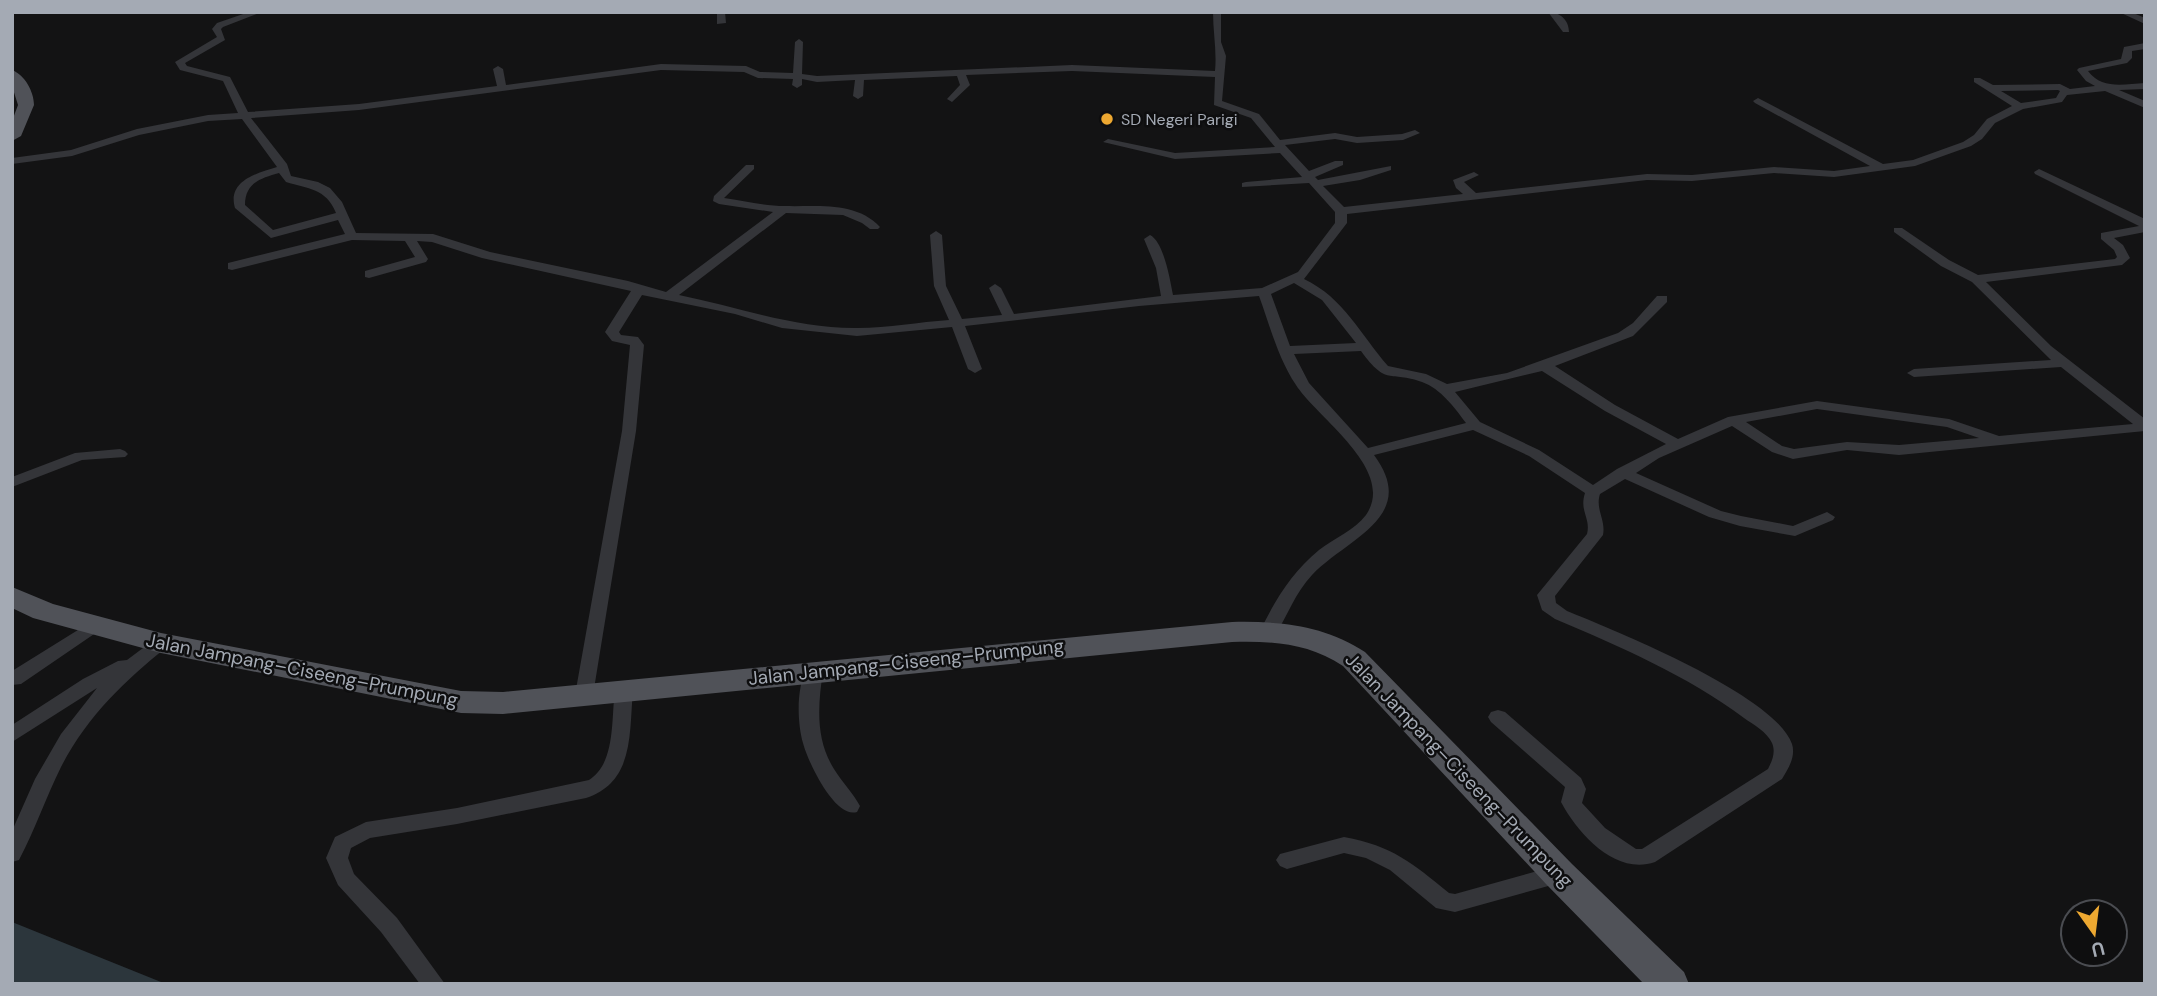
<svg xmlns="http://www.w3.org/2000/svg" width="2157" height="996" font-family="'DM Sans',sans-serif">
<rect width="100%" height="100%" fill="#131314"/>
<path fill="#2c363c" d="M12,922L166,984H12Z"/>
<g fill="none" stroke-linecap="round" stroke-linejoin="round">
<path fill="#343539" fill-rule="evenodd" d="M249,12H262L223,27L221,29L225,40L185,63L187,66L230,77L248,112L359,104L497,86L493,69L498,66L503,69L506,85L661,64L746,66L760,72L793,73L795,42L799,39L803,42L802,74L817,76L1072,65L1215,71C1217,52 1213,32 1213,12H1221V42L1226,56L1222,101L1259,114L1280,140L1335,133L1357,137L1402,134L1415,130L1420,133L1403,140L1357,143L1335,139L1285,145L1309,171L1335,161H1343V165L1315,177L1318,180L1391,166V170L1360,180L1323,186L1344,207L1463,194L1456,188L1453,180L1474,172L1479,175L1464,182L1476,193L1647,174L1692,175L1774,167L1834,171L1870,166L1755,103L1753,101L1758,98L1883,164L1913,160L1963,142L1974,135L1987,119L2012,106L1974,82V78H1980L1993,85L2060,84L2070,89L2095,86L2086,81L2077,70L2079,68L2121,59L2124,47L2145,43V49L2132,51V58L2127,63L2088,71C2102,90 2124,84 2145,83V89L2119,90L2145,101V108L2105,91L2067,95L2062,102L2023,109L1995,123L1982,139L1971,146L1915,166L1834,177L1774,173L1692,181L1647,180L1347,214V223L1304,279C1344,298 1360,334 1388,366L1426,374L1447,384L1507,373L1618,333L1633,323L1657,296H1667V302L1633,336L1555,366L1615,405L1678,439L1728,417L1817,401L1949,419L1999,436L2133,424L2061,367L1914,377L1907,373L1914,369L2051,360L1972,282L1941,266L1894,232V228H1902L1949,260L1978,275L2115,259L2117,257L2114,250L2101,239V233L2139,226L2035,174L2034,172L2039,169L2145,219V232L2114,238L2123,245L2130,258L2122,265L1986,282L2051,346L2145,419V431L1899,455L1847,450L1793,459L1772,452L1732,426L1659,458L1636,473L1721,511L1741,516L1793,526L1827,512L1835,517L1833,520L1795,536L1740,526L1709,517L1625,479L1600,494C1595,509 1606,520 1603,535L1555,596L1556,603L1567,611C1616,631 1775,695 1792,744C1796,757 1788,769 1782,779L1655,862C1616,876 1578,834 1561,802L1565,787L1491,722L1488,717L1491,712L1498,710L1505,712L1581,778L1586,789L1582,803L1605,828L1636,849H1642L1768,769C1772,761 1776,752 1772,743C1767,732 1754,725 1744,718C1686,675 1621,647 1555,619L1542,610L1537,595L1587,534C1591,518 1579,511 1585,493L1529,456L1473,430L1374,455C1420,517 1347,538 1312,575C1295,593 1288,615 1275,635H1263L1260,631C1275,600 1292,572 1319,550C1333,539 1355,530 1366,515C1397,470 1317,418 1296,385C1278,358 1270,326 1259,296L1139,306L965,326L982,369L975,373L968,369L952,327L857,336L782,328L735,314L642,295L619,332L621,335L638,337L644,345L636,431L593,695L591,700H577L575,695L622,431L630,345L612,341L605,332L631,291L482,258L432,242L417,241L428,259L426,262L369,278L365,277V271L415,257L405,241L352,240L232,270L228,269V263L345,234L338,220L271,238L235,208C227,181 257,173 277,167L242,119L208,121L139,135L72,156L12,164V158L71,150L137,129L208,115L238,113L223,81L180,70L175,62L217,37L212,29L217,23ZM661,70L744,72L758,78L793,79L792,85L797,88L802,85V79L817,82L855,80L853,96L858,99L863,96L864,80L957,76L960,85L947,99L952,102L970,85L966,75L1072,71L1215,77L1214,105L1251,118L1275,147L1175,153L1108,139L1103,142L1175,159L1280,153L1302,177L1246,182L1242,183V187L1309,183L1335,212V223L1298,272L1262,288L1173,295C1170,280 1164,242 1150,235L1144,239L1156,268L1161,296L1014,314L1001,288L995,284L989,288L1002,315L962,319L946,286L942,235L936,231L930,235L934,286L949,320C919,322 888,328 858,328C798,329 738,307 679,295L786,213L843,215L862,223L870,229H878L880,227C856,201 817,207 785,206C765,206 744,201 724,198L754,169V165H746L714,196L713,201L719,204L773,212L666,292L628,281L490,252L433,234L356,233L342,202L330,188L318,182L291,176L287,164L251,118L359,110ZM2058,90L2060,91L2056,98L2021,103L2001,91ZM279,173L286,182C308,189 326,188 336,213L273,230L245,205C245,183 261,178 279,173ZM1294,283L1322,300L1356,343L1290,346L1271,294ZM1361,351C1387,387 1389,370 1422,382C1441,389 1454,407 1466,423L1368,448L1309,383L1294,354ZM1542,371L1605,411L1666,444L1617,469L1593,485L1539,450L1480,422L1455,392ZM1817,409L1947,427L1979,438L1899,445L1847,442L1794,449L1782,446L1746,422Z
M717,12H725L726,23L717,24Z
M1548,12C1560,12 1569,20 1569,32H1563Z
M2119,12H2131L2145,18V24Z
M120,449L125,451L128,454L125,457L82,460L12,487V477L75,453Z
M94,620L100,622L103,626L100,630L21,684L12,685V671Z
M161,637L167,639L170,643L167,647C125,680 86,718 61,767C46,797 35,830 19,860L12,862V831L35,779L61,734L97,688L12,742V725L83,679L118,661L127,660L155,639Z
M814,665L820,666L823,671C818,705 815,739 834,769C842,782 853,793 860,806L857,812C835,819 808,762 803,743C797,722 796,686 808,666Z
M624,683L631,685L633,690C629,732 635,782 586,798L457,824L370,838L351,848L348,858L354,874L397,918L445,984H420L381,932L338,885L326,858L335,837L366,822L457,808L589,780C616,763 611,719 615,690L617,685Z
M1344,837C1393,846 1412,863 1449,893L1455,894L1559,865L1567,868L1570,874L1567,880L1559,883L1455,912L1436,908L1390,870L1366,858L1344,853L1287,869L1280,866L1276,860L1280,854Z"/>
<path fill="#505258" fill-rule="evenodd" d="M12,70C25,75 34,92 34,105L21,136L12,141V121L18,105L12,86Z
M12,587L53,604L161,633L461,691L503,692L1232,622C1280,621 1324,625 1365,652L1572,864L1684,972L1689,984H1644L1546,884L1343,666C1308,643 1273,641 1232,642L503,714L461,713L161,653L33,618L12,608Z"/>
</g>
<circle fill="#eda831" stroke="#0e0e0f" stroke-width="2.5" cx="1107" cy="119" r="7"/>
<g text-anchor="middle" dominant-baseline="central" stroke-width="5" stroke-linejoin="round" paint-order="stroke">
<g font-size="16" fill="#a4aab4" stroke="#0e0e0f" text-anchor="start">
<text x="1121" y="119">SD Negeri Parigi</text>
</g>
<g font-size="19" fill="#a4aab4" stroke="#0e0e0f">
<text transform="translate(906 662) rotate(-6)">Jalan Jampang–Ciseeng–Prumpung</text>
<text transform="translate(302 670) rotate(11)">Jalan Jampang–Ciseeng–Prumpung</text>
<text transform="translate(1459 770) rotate(46)">Jalan Jampang–Ciseeng–Prumpung</text>
</g>
</g>
<rect width="2157" height="996" fill="none" stroke="#a4aab4" stroke-width="28"/>
<g transform="translate(2094 933) rotate(166)"><circle r="33" fill="#0e0e0f" stroke="#4a4c51" stroke-width="2"/>
<path d="M0-5L12 26L0 18L-12 26Z" fill="#eda831"/>
<text y="-10" font-size="19" font-weight="bold" text-anchor="middle" fill="#a4aab4">U</text>
</g>
</svg>
